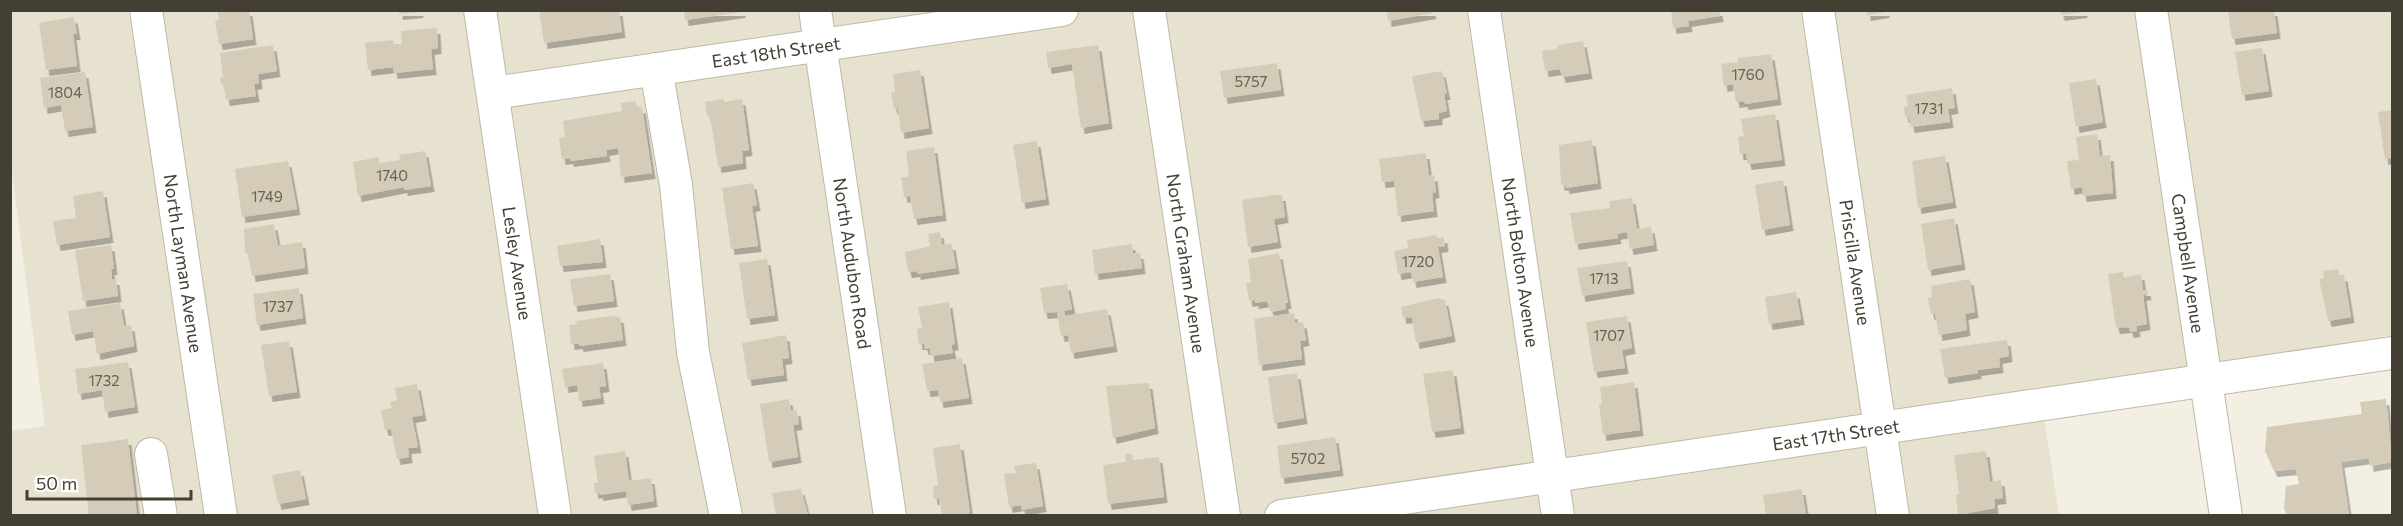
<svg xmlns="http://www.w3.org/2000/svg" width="2403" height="526" font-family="Commissioner,sans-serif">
<defs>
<filter id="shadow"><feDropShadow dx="3.5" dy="6" stdDeviation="0" flood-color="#0004"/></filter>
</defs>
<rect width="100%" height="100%" fill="#f3efe3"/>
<path fill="#e7e2d0" d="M11,11H2392V335L2040,391L2059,515L11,516L10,431L45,426L11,165Z"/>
<path fill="#d4ccb8" filter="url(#shadow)" d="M217,10H249L253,39L219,44L215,21L219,20Z
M399,10H420V12L399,14Z
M539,10H619L622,32L544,43Z
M684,10H742V12L685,20Z
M1387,10H1432L1433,13L1388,21Z
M1671,10H1719L1720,16L1688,21L1689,26L1673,28Z
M1867,10H1886V12L1867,15Z
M2060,10H2084V12L2061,15Z
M2232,10H2274L2277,33L2232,39L2228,11Z
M74,17L77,34H73L77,66L46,70L39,23Z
M437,28L438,48L431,49L433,69L394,73L393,67L368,70L365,43L393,40L394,44H402L401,31Z
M1583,41L1589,73L1562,77L1560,69L1545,71L1542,51L1558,49V45Z
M273,45L277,71L258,74L259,83L254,84L256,96L226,100L224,84L221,85L220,77H223L220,53Z
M1098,45L1109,123L1081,128L1072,64L1048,68L1046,52Z
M2262,48L2269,91L2242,95L2235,52Z
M1771,54L1778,99L1745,104L1744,101L1736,102L1733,84L1724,86L1721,64L1738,62V58Z
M1277,63L1281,90L1224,98L1220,71Z
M920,70L929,128L901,133L898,108L894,109L891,93L895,92L893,74Z
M1442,71L1447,94H1444L1447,111L1439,113V119L1421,121L1412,76Z
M85,72L93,127L65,131L61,105L44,108L40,78Z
M2096,79L2103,122L2076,127L2069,83Z
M1952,88L1955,108L1948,109L1950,122L1911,127L1909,116L1905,117L1904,107L1908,106L1906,95Z
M724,99V102L742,99L749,150L742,151L743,163L718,167L710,115L707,116L705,102Z
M636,101L637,108L642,107L652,173L621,177L618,148L606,150L607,156L570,161V158L562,159L559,138L565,137L563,121L622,111L621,103Z
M2392,110V158L2385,159L2378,112Z
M1775,114L1782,160L1748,164L1746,154H1740L1738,137L1744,136L1741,119Z
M2097,134L2100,156L2110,155L2113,193L2083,196L2082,187L2071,189L2067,161L2079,160L2076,137Z
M1592,140L1598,183L1566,188L1565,184L1561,185L1559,145Z
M1037,141L1046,199L1022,203L1013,145Z
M934,147L943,215L914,219L910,196L904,197L901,177H907L909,174L906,151Z
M425,151L431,186L404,190V187L358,196L353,162L379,157V163L400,160L399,155Z
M1426,153L1429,176L1434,175L1436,192L1432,193L1434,211L1398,216L1394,181L1382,182L1379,159Z
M1945,156L1953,202L1918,208L1912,161Z
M288,161L297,209L242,217L235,169Z
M1783,180L1790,225L1762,230L1755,185Z
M753,183L757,205L752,206L758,246L731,249L722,188Z
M103,191L110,237L57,245L53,221L76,218L73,196Z
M1273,195H1282L1285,217L1274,219L1278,242L1248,247L1242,200Z
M1632,198L1637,229L1651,227L1654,245L1630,249L1627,232L1617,234L1618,238L1575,244L1570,213L1610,208L1609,201Z
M1954,218L1962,264L1928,270L1921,224Z
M274,224L278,246L302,242L305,268L252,276L248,253H245L244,229Z
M940,232L942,245L952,244L956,268L917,274V271L908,272L905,252L930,246L928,234Z
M1436,235L1437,238L1444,237L1445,246L1438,247L1443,277L1413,282L1411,272L1398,274L1394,251L1408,248L1407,240Z
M600,239L603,262L560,266L557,246Z
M1132,244L1133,253H1140L1142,268L1095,274L1092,250Z
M111,245L114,269H111L112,279H116L118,296L83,301L75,250Z
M1279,253L1288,303H1285L1286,309L1271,312L1267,301L1255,303V300L1249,301L1246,283L1251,282L1248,259Z
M767,259L775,315L747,319L739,263Z
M1627,261L1631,288L1582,296L1577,268Z
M2338,269L2339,276L2344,275L2351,317L2328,321L2319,279L2324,278L2323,271Z
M2123,272L2125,285L2126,277L2141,274L2143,290H2147L2148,294L2143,295L2147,324L2136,326L2137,331L2130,332L2129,327L2116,328L2108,274Z
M610,274L614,301L574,306L570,279Z
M1970,279L1975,312L1965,314L1967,330L1939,335L1935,313L1931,314L1928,298L1932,297L1931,286Z
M1067,284L1072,309L1064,311L1065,316L1107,309L1114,346L1071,353L1068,335L1061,336L1057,312L1044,313L1040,288Z
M299,288L303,318L257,325L253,294Z
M1796,292L1801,319L1769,324L1765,297Z
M1438,298L1445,300L1452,336L1416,343L1412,317L1403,318L1401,307Z
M949,302L955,344L951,345L953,353L931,356L930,348L925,349L924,344H919L917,329L922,328L918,307Z
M120,303L124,326L131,325L134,346L97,354L93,331L72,335L68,311Z
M1294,313L1295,323L1303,322L1306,340L1300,341L1302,359L1259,365L1254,319Z
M611,316L620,317L623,340L580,346L579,343L571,344L569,325L577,324L576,321Z
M1627,316L1632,348L1622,350L1625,368L1594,372L1586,322Z
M786,335L789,358L782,359L784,375L748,380L742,343Z
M2007,340L2009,356L1999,358L2000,367L1978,370V373L1945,378L1940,349Z
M289,341L297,392L269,396L261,345Z
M962,358L969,398L940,402L938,390L927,391L922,364Z
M128,362L135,407L105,412L102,390L78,394L75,369Z
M603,363L606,386L599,387L601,398L579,401L577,385L565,387L562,369Z
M1453,370L1461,428L1432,432L1423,374Z
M1297,373L1304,418L1274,423L1268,377Z
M1634,382L1640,430L1603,435L1599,404H1602L1600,387Z
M1149,383L1155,428L1113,438L1106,386Z
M417,384L423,415L412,417L418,447L408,448L409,457L397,459L391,429L385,430L381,410L392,408L390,402L397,400L395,388Z
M789,399L791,411L797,410L799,424L793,425L798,457L769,462L760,404Z
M2386,399L2392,462L2370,466L2369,458L2341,462L2349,516H2287L2284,508L2286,486L2299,484L2296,469L2274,471L2265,451L2267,427L2362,414L2360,402Z
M1335,437L1340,470L1281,478L1277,446Z
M128,439L137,516H89L81,445Z
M960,444L970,513L942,516L939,498L934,499L933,486H938L933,448Z
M625,451L629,481L651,478L654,501L628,505L626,491L600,495L599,492L595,493L594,483H598L594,456Z
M1986,451L1990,482L2001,480L2003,498L1994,499L1995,508L1958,515L1956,495L1959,494L1954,455Z
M1125,454H1132L1133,460L1159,457L1164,497L1108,504L1103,465L1126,462Z
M1036,463L1043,506L1022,510L1021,505L1009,507L1004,474L1016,473L1014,466Z
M300,470L306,499L278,504L272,475Z
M801,489L808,516H776L772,493Z
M1802,489L1806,516H1766L1763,495Z"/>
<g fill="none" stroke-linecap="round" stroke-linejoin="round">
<g stroke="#beb8a5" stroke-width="34">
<g id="minor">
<path id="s1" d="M146,10L221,516"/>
<path id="s2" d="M480,10L555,516"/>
<path id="s3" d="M815,10L890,516"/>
<path id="s4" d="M1149,10L1224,516"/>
<path id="s5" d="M1484,10L1558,516"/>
<path id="s6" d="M1818,10L1893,516"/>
<path id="s7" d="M2151,10L2226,516"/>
<path d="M656,69L676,185L693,352L726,516"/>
<path id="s8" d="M493,93L1062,10"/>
<path d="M151,454L161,516"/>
<path id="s9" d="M1281,516L2392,353"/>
</g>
</g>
<use href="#minor" stroke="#fff" stroke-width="32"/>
</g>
<g text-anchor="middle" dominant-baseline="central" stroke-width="6" stroke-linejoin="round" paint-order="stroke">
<g font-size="15" fill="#686254">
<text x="1748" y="74">1760</text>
<text x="1251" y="81">5757</text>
<text x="65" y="92">1804</text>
<text x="1929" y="108">1731</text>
<text x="392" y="175">1740</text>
<text x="267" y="196">1749</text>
<text x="1418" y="261">1720</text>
<text x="1604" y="278">1713</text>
<text x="278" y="306">1737</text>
<text x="1609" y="335">1707</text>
<text x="104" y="380">1732</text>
<text x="1308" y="458">5702</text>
</g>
<g font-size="18" fill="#443f33" stroke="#fff">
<text stroke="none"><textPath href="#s8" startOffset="286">East 18th Street</textPath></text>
<text stroke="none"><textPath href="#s1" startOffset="256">North Layman Avenue</textPath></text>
<text stroke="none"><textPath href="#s2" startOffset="256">Lesley Avenue</textPath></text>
<text stroke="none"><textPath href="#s3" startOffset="256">North Audubon Road</textPath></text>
<text stroke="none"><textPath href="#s4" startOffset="256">North Graham Avenue</textPath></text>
<text stroke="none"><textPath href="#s5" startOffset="255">North Bolton Avenue</textPath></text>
<text stroke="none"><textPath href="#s6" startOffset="255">Priscilla Avenue</textPath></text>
<text stroke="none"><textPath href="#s7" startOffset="256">Campbell Avenue</textPath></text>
<text stroke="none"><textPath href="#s9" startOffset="561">East 17th Street</textPath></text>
</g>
</g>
<rect width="2403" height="526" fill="none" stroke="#443f33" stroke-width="24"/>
<path d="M27 490v9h164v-9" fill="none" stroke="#443f33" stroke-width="3"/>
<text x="36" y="490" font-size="18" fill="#443f33" stroke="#ffffff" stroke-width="4.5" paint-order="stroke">50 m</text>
</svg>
